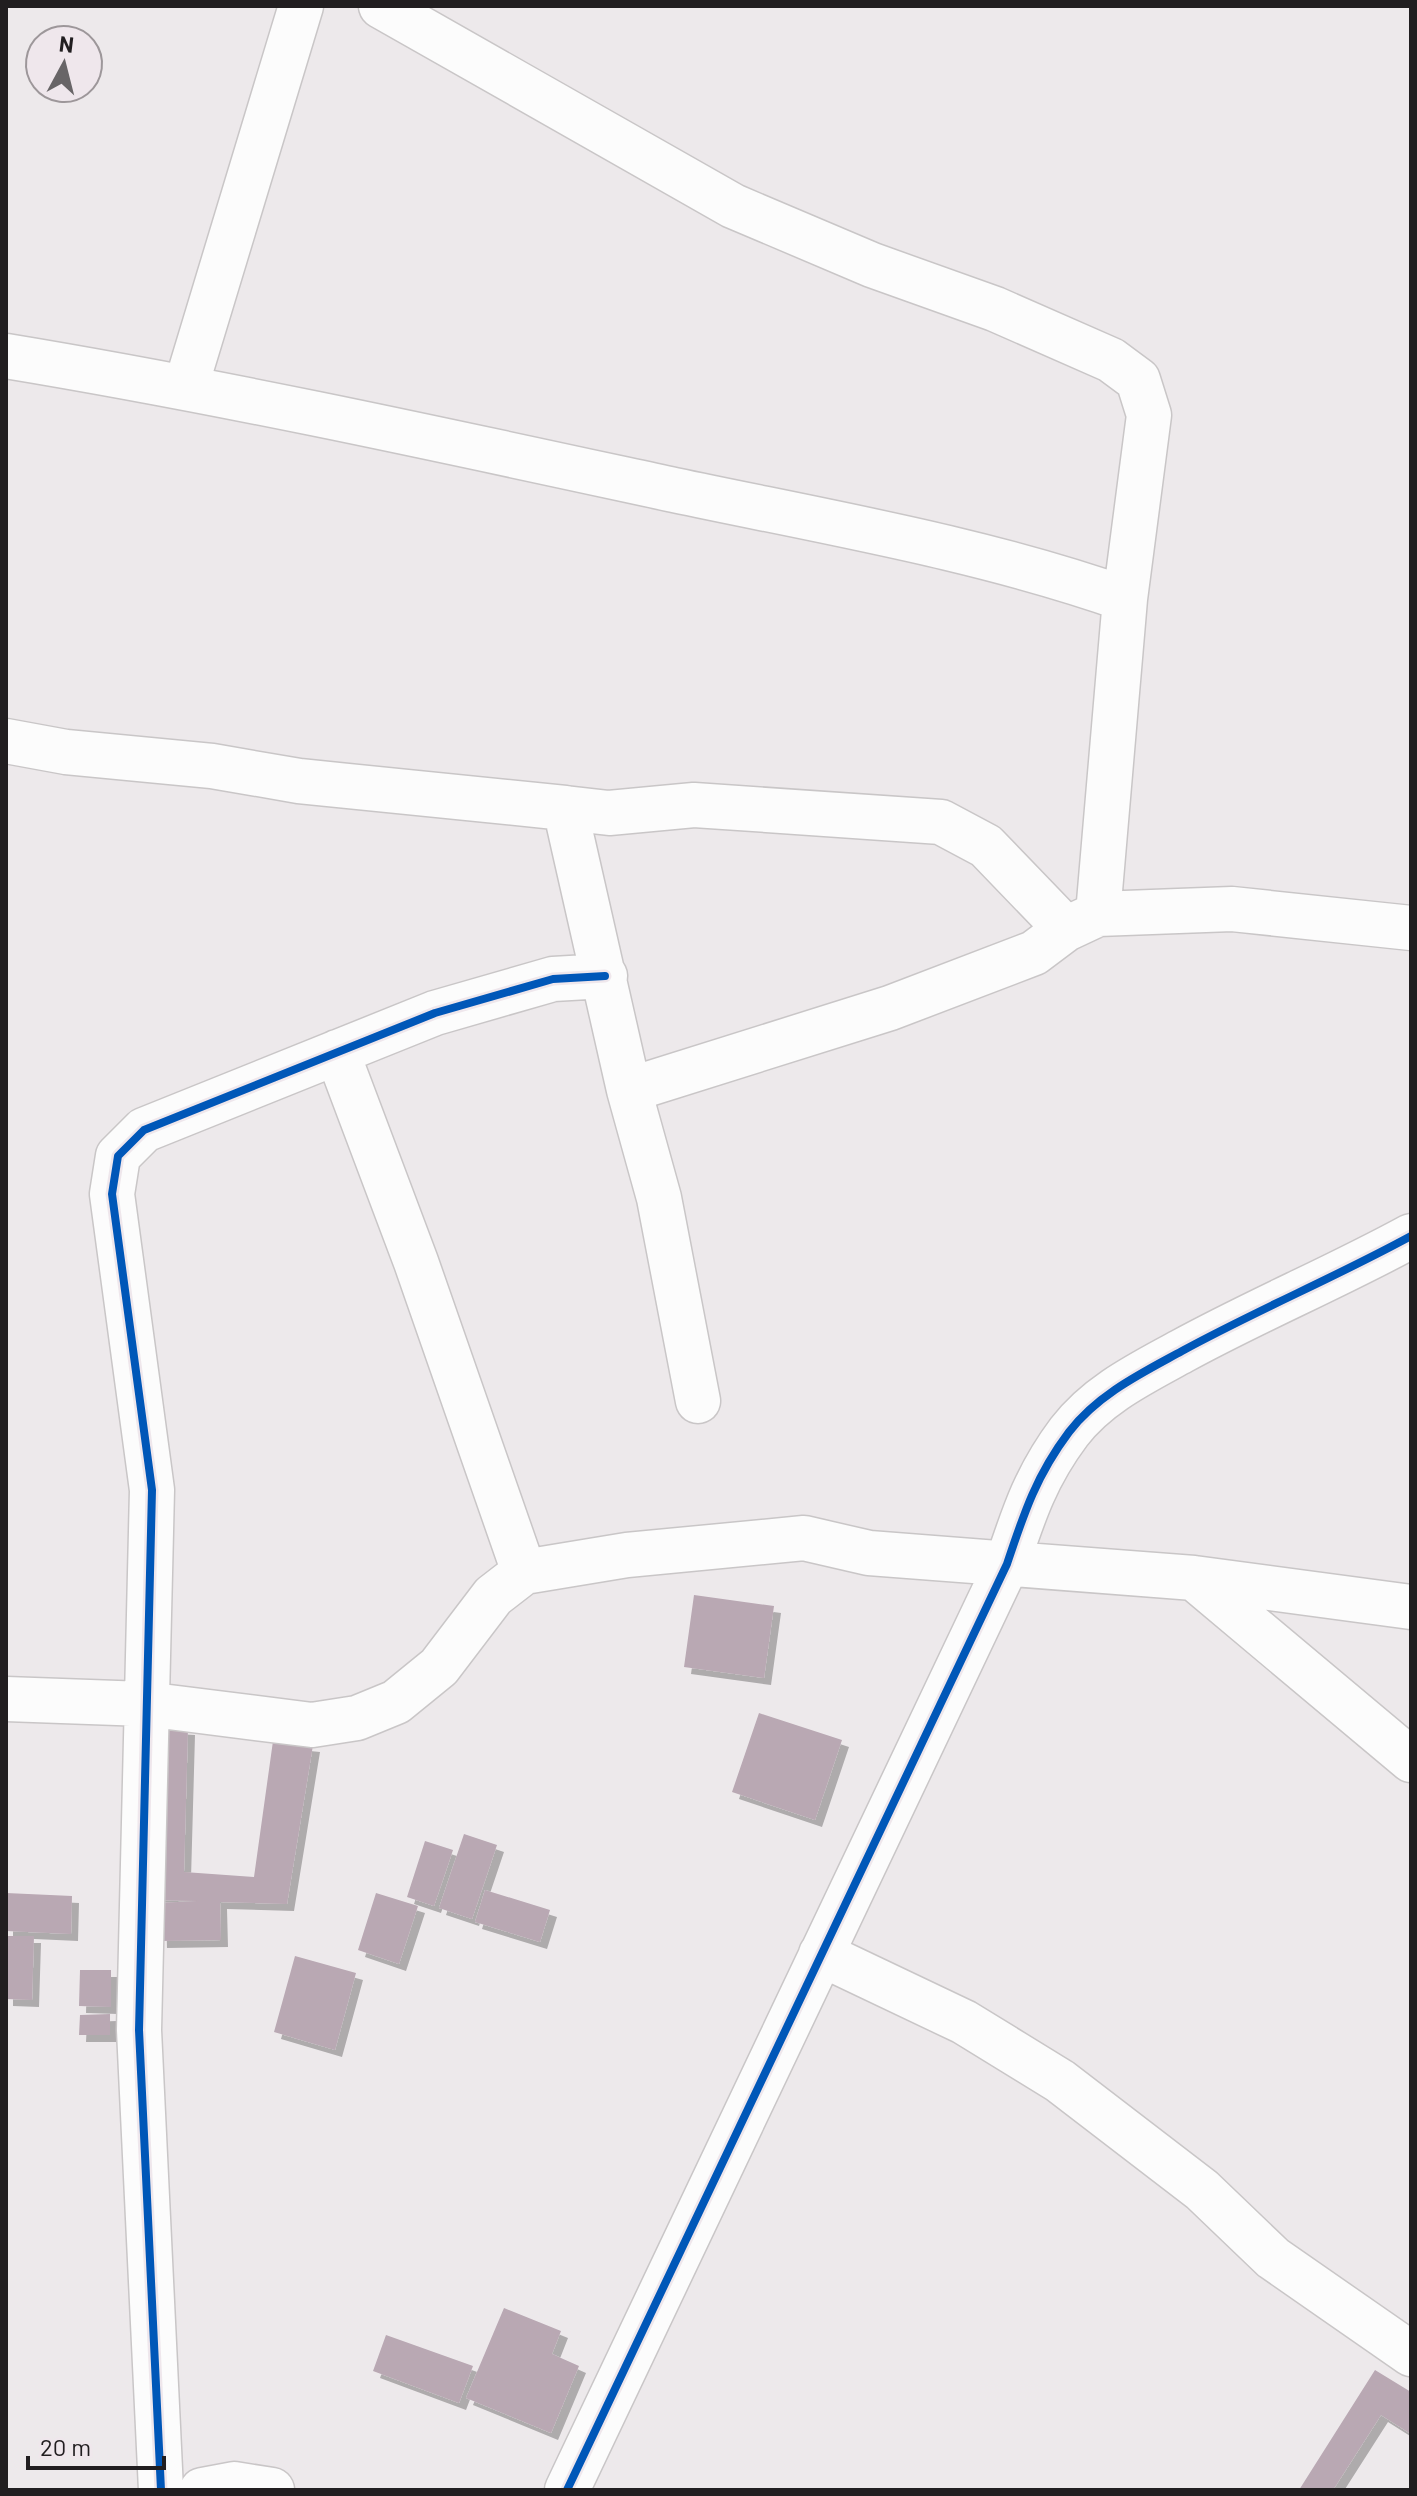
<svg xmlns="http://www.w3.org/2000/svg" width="1417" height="2496" font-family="Barlow,sans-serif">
<defs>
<filter id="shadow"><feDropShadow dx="7" dy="7" stdDeviation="0" flood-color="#0004"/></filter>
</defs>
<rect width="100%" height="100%" fill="#ede9eb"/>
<path fill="#b9a8b3" filter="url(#shadow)" d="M694,1595L774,1606L764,1678L684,1667Z
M759,1713L842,1740L815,1820L732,1792Z
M152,1726L188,1728L184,1872L254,1877L273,1741L313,1745L287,1904L220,1902L221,1940L160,1941L159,1903L197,1901L151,1900Z
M464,1834L497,1845L472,1919L439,1908Z
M425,1841L453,1850L434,1906L407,1897Z
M485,1890L550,1910L540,1942L475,1922Z
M6,1893L72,1896L71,1934L6,1931Z
M376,1893L418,1906L399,1964L358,1950Z
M6,1936H34L32,2000L6,1999Z
M295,1956L356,1973L335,2050L274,2032Z
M80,1970H111V2007L79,2006Z
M110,2014V2035H79L80,2015Z
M504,2308L561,2331L552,2354L579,2366L551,2433L466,2398Z
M386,2335L473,2366L459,2403L373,2371Z
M1375,2370L1411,2392V2434L1381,2415L1333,2490H1299Z"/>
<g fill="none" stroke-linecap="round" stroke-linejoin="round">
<g stroke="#c9c6c7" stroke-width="47">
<path id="minor" d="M381,6L733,206L872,265L995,309L1111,360L1138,380L1149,415L1125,599L1098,914
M6,356C230,393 452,442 674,490C825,522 980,548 1125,599
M186,386L301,6
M6,741L66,752L212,766L299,781L565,808L629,1090L659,1198L698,1401
M565,808L609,813L694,805L941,822L986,846L1066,929
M337,1052L416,1262L524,1572
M629,1090L890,1008L1034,953L1066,929L1098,914L1232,909L1411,928
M1194,1578L1411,1760
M6,1699L145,1704L312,1725L357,1718L396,1702L439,1667L493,1596L524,1572L627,1555L804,1538L869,1553L1194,1578L1411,1607
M821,1954L964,2022L1060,2081L1202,2190L1273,2258L1411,2354
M161,2490L139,2030L152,1490L112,1194L118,1156L144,1130L435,1013L553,979L605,976
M202,2490L234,2484L272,2490
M567,2490L1007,1564C1024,1513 1036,1476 1069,1432C1098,1394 1142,1373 1182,1351C1257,1310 1336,1277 1411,1236"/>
</g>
<use href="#minor" stroke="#fcfcfc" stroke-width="44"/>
<g stroke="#efe7ec" stroke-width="13">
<path id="cycleway" d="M161,2490L139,2030L152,1490L112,1194L118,1156L144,1130L435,1013L553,979L605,976
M567,2490L1007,1564C1024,1513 1036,1476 1069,1432C1098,1394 1142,1373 1182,1351C1257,1310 1336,1277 1411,1236"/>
</g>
<use href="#cycleway" stroke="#0057b8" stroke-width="8"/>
</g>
<rect width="1417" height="2496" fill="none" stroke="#211e20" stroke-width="16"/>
<g transform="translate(64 64) rotate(7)"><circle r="38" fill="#efe7ec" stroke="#9d979a" stroke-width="2"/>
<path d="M0-6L14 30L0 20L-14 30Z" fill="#686567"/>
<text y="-12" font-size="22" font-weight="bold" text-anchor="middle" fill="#211e20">N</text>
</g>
<path d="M28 2456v12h136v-12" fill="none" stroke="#211e20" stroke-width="4"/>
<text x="40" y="2456" font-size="24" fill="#211e20" stroke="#efe7ec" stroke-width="6" paint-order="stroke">20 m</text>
</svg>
